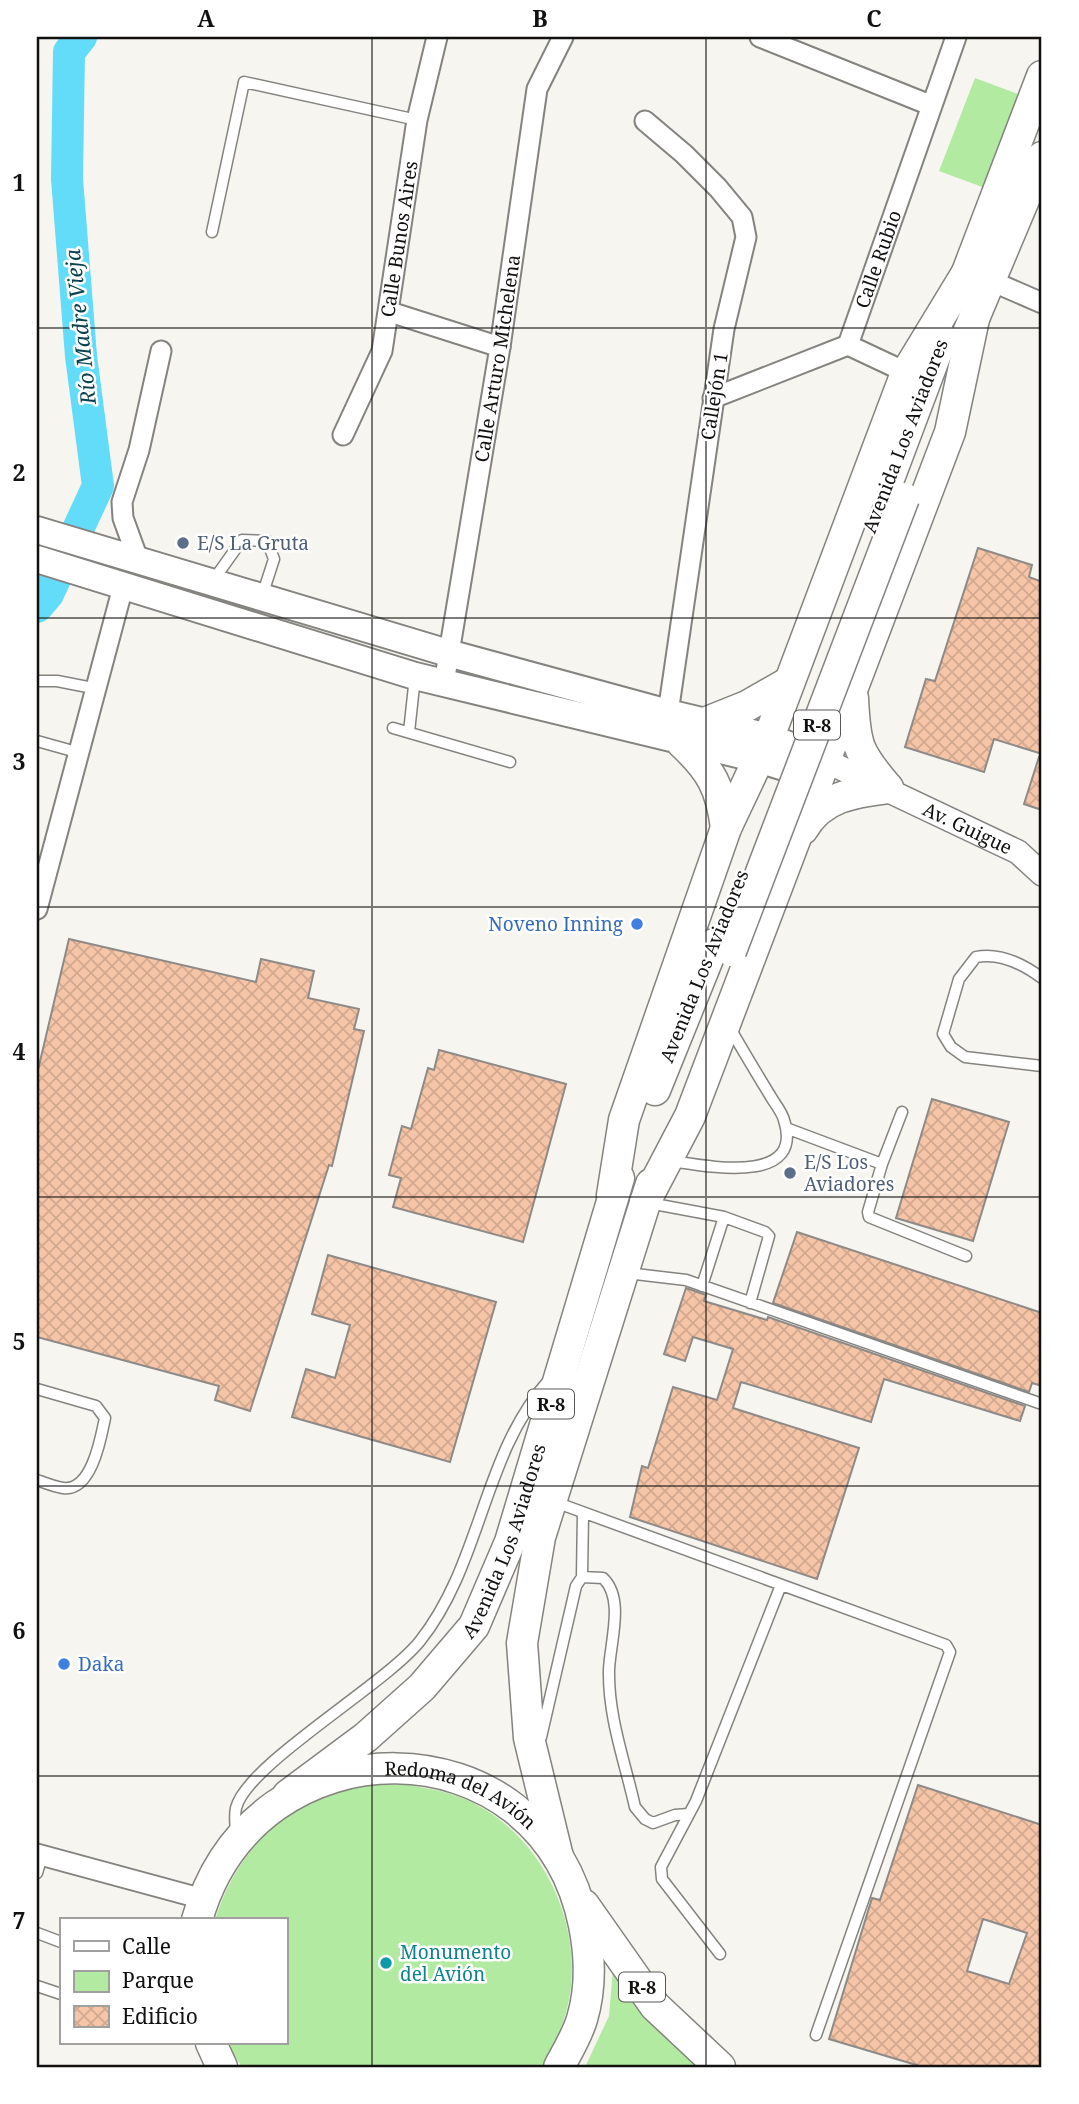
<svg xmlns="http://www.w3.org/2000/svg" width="1079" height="2104" font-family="'Noto Serif',serif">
<defs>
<pattern id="building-cross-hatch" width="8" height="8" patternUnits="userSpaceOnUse" patternTransform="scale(1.75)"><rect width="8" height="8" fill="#f6c5a7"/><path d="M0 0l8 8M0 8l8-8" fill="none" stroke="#d2a88f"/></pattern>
</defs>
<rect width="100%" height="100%" fill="#f7f5f0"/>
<path fill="#b3eaa1" d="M975,78L1021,95L985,188L939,171Z
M405,1784C422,1788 441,1790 457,1796C543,1827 592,1934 564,2019C559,2036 548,2052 541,2067H242L226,2043H285V1920H215C234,1857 283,1800 351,1787C368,1784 388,1785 405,1784Z
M613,1970L702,2067H585L609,2016Z"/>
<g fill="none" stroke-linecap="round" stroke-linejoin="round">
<path stroke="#63dcfa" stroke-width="32" d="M37,607L48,594L98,486L81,356L67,179L69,52L81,37"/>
</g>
<path fill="url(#building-cross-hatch)" stroke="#8e8a87" stroke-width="2" fill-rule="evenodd" d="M978,548L1032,565L1029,577L1042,582V754L994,739L984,772L905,747L926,679L935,681Z
M1039,757H1042V810L1024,804Z
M69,939L256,982L261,959L314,971L308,998L359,1009L354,1029L364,1031L332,1166L329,1165L250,1411L215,1400L219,1386L37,1337V1074Z
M439,1050L566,1084L523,1242L393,1207L401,1178L389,1175L402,1126L411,1129L428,1068L434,1070Z
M932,1099L1009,1122L973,1241L896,1218Z
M797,1232L1042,1313V1386L1032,1383L1029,1392L773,1303Z
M328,1255L496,1302L450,1462L292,1417L306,1369L335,1378L350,1325L312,1314Z
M686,1288L706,1295L704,1301L767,1320L768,1317L1025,1406L1020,1421L884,1379L871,1422L741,1382L733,1408L859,1448L817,1579L630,1517L642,1466L648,1468L673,1387L717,1400L733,1349L693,1337L685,1361L664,1354Z
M918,1785L1042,1825V2067H923L829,2039L872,1898L880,1900ZM983,1919L1027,1933L1009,1984L967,1971Z"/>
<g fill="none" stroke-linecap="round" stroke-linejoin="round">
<g stroke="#84837f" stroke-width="13">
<path id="service" d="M212,232L244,82L417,120
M212,582L242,540L267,541L274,559L262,596
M37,681H57L98,689
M393,728L510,762
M409,732L415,677
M37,741L80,753
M1042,978C1023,964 1000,952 976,957L959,979L943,1034L951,1047L965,1057L1042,1066
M786,1128L882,1164L868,1212L869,1217L966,1256
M671,1161C706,1166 805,1186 784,1120C782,1112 775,1104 771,1097C757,1074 743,1051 730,1028
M882,1164L902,1112
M649,1203L724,1217
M627,1273L686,1280L1042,1404
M702,1286L724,1217L765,1232L769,1236L750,1303
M37,1389L96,1406L105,1418C101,1437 92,1492 63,1488C55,1487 45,1483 37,1480
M555,1502L946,1645L950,1652L816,2035
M582,1577L583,1513
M541,1737L576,1586L582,1577L603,1578C625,1599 610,1642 609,1670C608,1717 625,1762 635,1807L645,1819L653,1823L675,1815L689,1814
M236,1835C236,1827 234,1816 236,1808C247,1764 385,1685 420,1641C482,1563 482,1456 548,1381
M37,1873L42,1856
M37,1933L61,1942
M720,1954L662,1879L661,1867L696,1801L781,1585
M37,1986L61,1994"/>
</g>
<g stroke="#84837f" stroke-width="23">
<g id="minor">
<path d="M760,37L930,105"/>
<path d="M645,121L684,154L718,188L742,217L746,237L724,329L668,713"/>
<path d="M989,280L1042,303"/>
<path d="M390,312L500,347"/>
<path d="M848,345L916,377"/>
<path id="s1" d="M713,398L848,345L956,37"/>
<path id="s2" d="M343,435L382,351L417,120L437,37"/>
<path d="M139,562L123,518L122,502L139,450L161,351"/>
<path id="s3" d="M444,683L500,347L537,89L563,37"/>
<path d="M37,909L123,587"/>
<path d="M37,1854L203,1899"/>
</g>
</g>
<g stroke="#84837f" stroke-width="26">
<g id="tertiary">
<path id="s4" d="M824,760L1018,852L1042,874"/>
</g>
</g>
<g stroke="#84837f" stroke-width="30">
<path id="secondary" d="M37,530L448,653L668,713L769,737L824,760
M37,559L415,676L758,759L817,777"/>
</g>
<g stroke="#84837f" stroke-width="33">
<g id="primary">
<path d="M961,288L1042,76"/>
<path d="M967,335L1042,157"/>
<path d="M884,492L942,338"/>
<path d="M853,698C855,744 857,752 888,788"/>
<path d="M707,722L747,706L789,682"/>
<path d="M682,743C711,770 721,788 726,828"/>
<path d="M803,829C821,797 854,792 888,788"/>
<path d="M655,1090L714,944"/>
<path d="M612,1195L624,1120L726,828L769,737L906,373L968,271"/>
<path d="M645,1202L690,1116L950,432L974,319"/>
<path id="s5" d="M288,1795L366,1737L422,1687L474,1626L510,1542L619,1178"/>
<path d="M558,1857L529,1738L522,1643L540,1537L651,1184"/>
<path d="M584,1905L655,2006L720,2067"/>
<path id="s6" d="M197,1920C254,1716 542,1718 584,1925C590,1955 591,1989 582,2019C577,2036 567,2052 559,2067"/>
<path d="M211,2043L222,2067"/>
</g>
</g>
<use href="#service" stroke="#fff" stroke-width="10"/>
<use href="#minor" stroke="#fff" stroke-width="19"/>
<use href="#tertiary" stroke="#fff" stroke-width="23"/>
<use href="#secondary" stroke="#fff" stroke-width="26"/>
<use href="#primary" stroke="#fff" stroke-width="30"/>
<g stroke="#84837f" stroke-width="33" stroke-linecap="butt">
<path id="primary-bridge" d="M731,951L904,498"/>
</g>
<use href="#primary-bridge" stroke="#fff" stroke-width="30"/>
</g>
<path fill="none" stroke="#121110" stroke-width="2" stroke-opacity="0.55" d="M372,37V2067M706,37V2067M37,328H1042M37,618H1042M37,907H1042M37,1197H1042M37,1486H1042M37,1776H1042"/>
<g fill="#5c6f8a" stroke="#fff" stroke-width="2.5">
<circle cx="183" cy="543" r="7"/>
<circle cx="790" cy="1173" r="7"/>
</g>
<g fill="#3f7fe0" stroke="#fff" stroke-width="2.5">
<circle cx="637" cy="924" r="7"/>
<circle cx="64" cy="1664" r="7"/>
</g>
<circle fill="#0f9aa8" stroke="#fff" stroke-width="2.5" cx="386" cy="1963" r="7"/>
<g text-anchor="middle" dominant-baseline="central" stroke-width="5" stroke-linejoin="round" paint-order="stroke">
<g fill="#fff" stroke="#595858" stroke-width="2">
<rect x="794" y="710.5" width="46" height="29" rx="5"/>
<rect x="528" y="1389.5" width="46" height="29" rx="5"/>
<rect x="619" y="1972.5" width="46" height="29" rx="5"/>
</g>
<g font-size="18" font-weight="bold" fill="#121110">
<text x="817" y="725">R-8</text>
<text x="551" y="1404">R-8</text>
<text x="642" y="1987">R-8</text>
</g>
<g font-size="19" fill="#121110" stroke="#fff">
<text stroke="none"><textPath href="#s2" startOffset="206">Calle Bunos Aires</textPath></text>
<text stroke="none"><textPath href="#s1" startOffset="236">Calle Rubio</textPath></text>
<text stroke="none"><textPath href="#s3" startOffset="329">Calle Arturo Michelena</textPath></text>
<text transform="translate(714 396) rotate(-81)">Callejón 1</text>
<text transform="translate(905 436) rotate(-69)">Avenida Los Aviadores</text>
<text stroke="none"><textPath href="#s4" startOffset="159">Av. Guigue</textPath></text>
<text transform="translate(704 966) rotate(-68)">Avenida Los Aviadores</text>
<text stroke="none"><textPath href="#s5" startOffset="343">Avenida Los Aviadores</textPath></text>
<text stroke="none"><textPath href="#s6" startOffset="340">Redoma del Avión</textPath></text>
</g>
<g font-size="19" fill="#4e5e75" stroke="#fff" text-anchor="start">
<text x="197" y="543">E/S La Gruta</text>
<text x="804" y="1162">E/S Los<tspan x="804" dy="22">Aviadores</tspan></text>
</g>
<g font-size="19" fill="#366cbe" stroke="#fff" text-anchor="end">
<text x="623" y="924">Noveno Inning</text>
<text x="78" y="1664" text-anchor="start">Daka</text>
</g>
<g font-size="19" fill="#0d838f" stroke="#fff" text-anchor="start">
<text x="400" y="1952">Monumento<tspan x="400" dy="22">del Avión</tspan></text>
</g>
<g font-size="21" font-style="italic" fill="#09424e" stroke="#fff">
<text transform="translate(80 327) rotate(-96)">Río Madre Vieja</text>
</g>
</g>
<rect width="1079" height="2104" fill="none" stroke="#ffffff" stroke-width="77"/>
<rect x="60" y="1918" width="228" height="126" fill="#ffffff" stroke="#a0a09f" stroke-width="2"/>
<rect x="74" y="1941" width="35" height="10" fill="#ffffff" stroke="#a0a09f" stroke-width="2"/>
<text x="122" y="1954" font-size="21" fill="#121110">Calle</text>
<rect x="74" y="1971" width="35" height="21" fill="#b3eaa1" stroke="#a0a09f" stroke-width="2"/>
<text x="122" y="1988" font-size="21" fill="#121110">Parque</text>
<rect x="74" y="2006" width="35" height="21" fill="url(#building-cross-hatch)" stroke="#a0a09f" stroke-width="2"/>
<text x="122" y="2024" font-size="21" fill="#121110">Edificio</text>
<rect x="38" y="38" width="1002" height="2028" fill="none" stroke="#121110" stroke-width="2.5"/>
<g font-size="23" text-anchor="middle" font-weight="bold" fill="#121110">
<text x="206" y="27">A</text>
<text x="540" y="27">B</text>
<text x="874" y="27">C</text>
<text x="19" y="191">1</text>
<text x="19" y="481">2</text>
<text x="19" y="770">3</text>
<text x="19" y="1060">4</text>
<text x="19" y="1350">5</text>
<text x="19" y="1639">6</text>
<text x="19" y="1929">7</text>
</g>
</svg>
